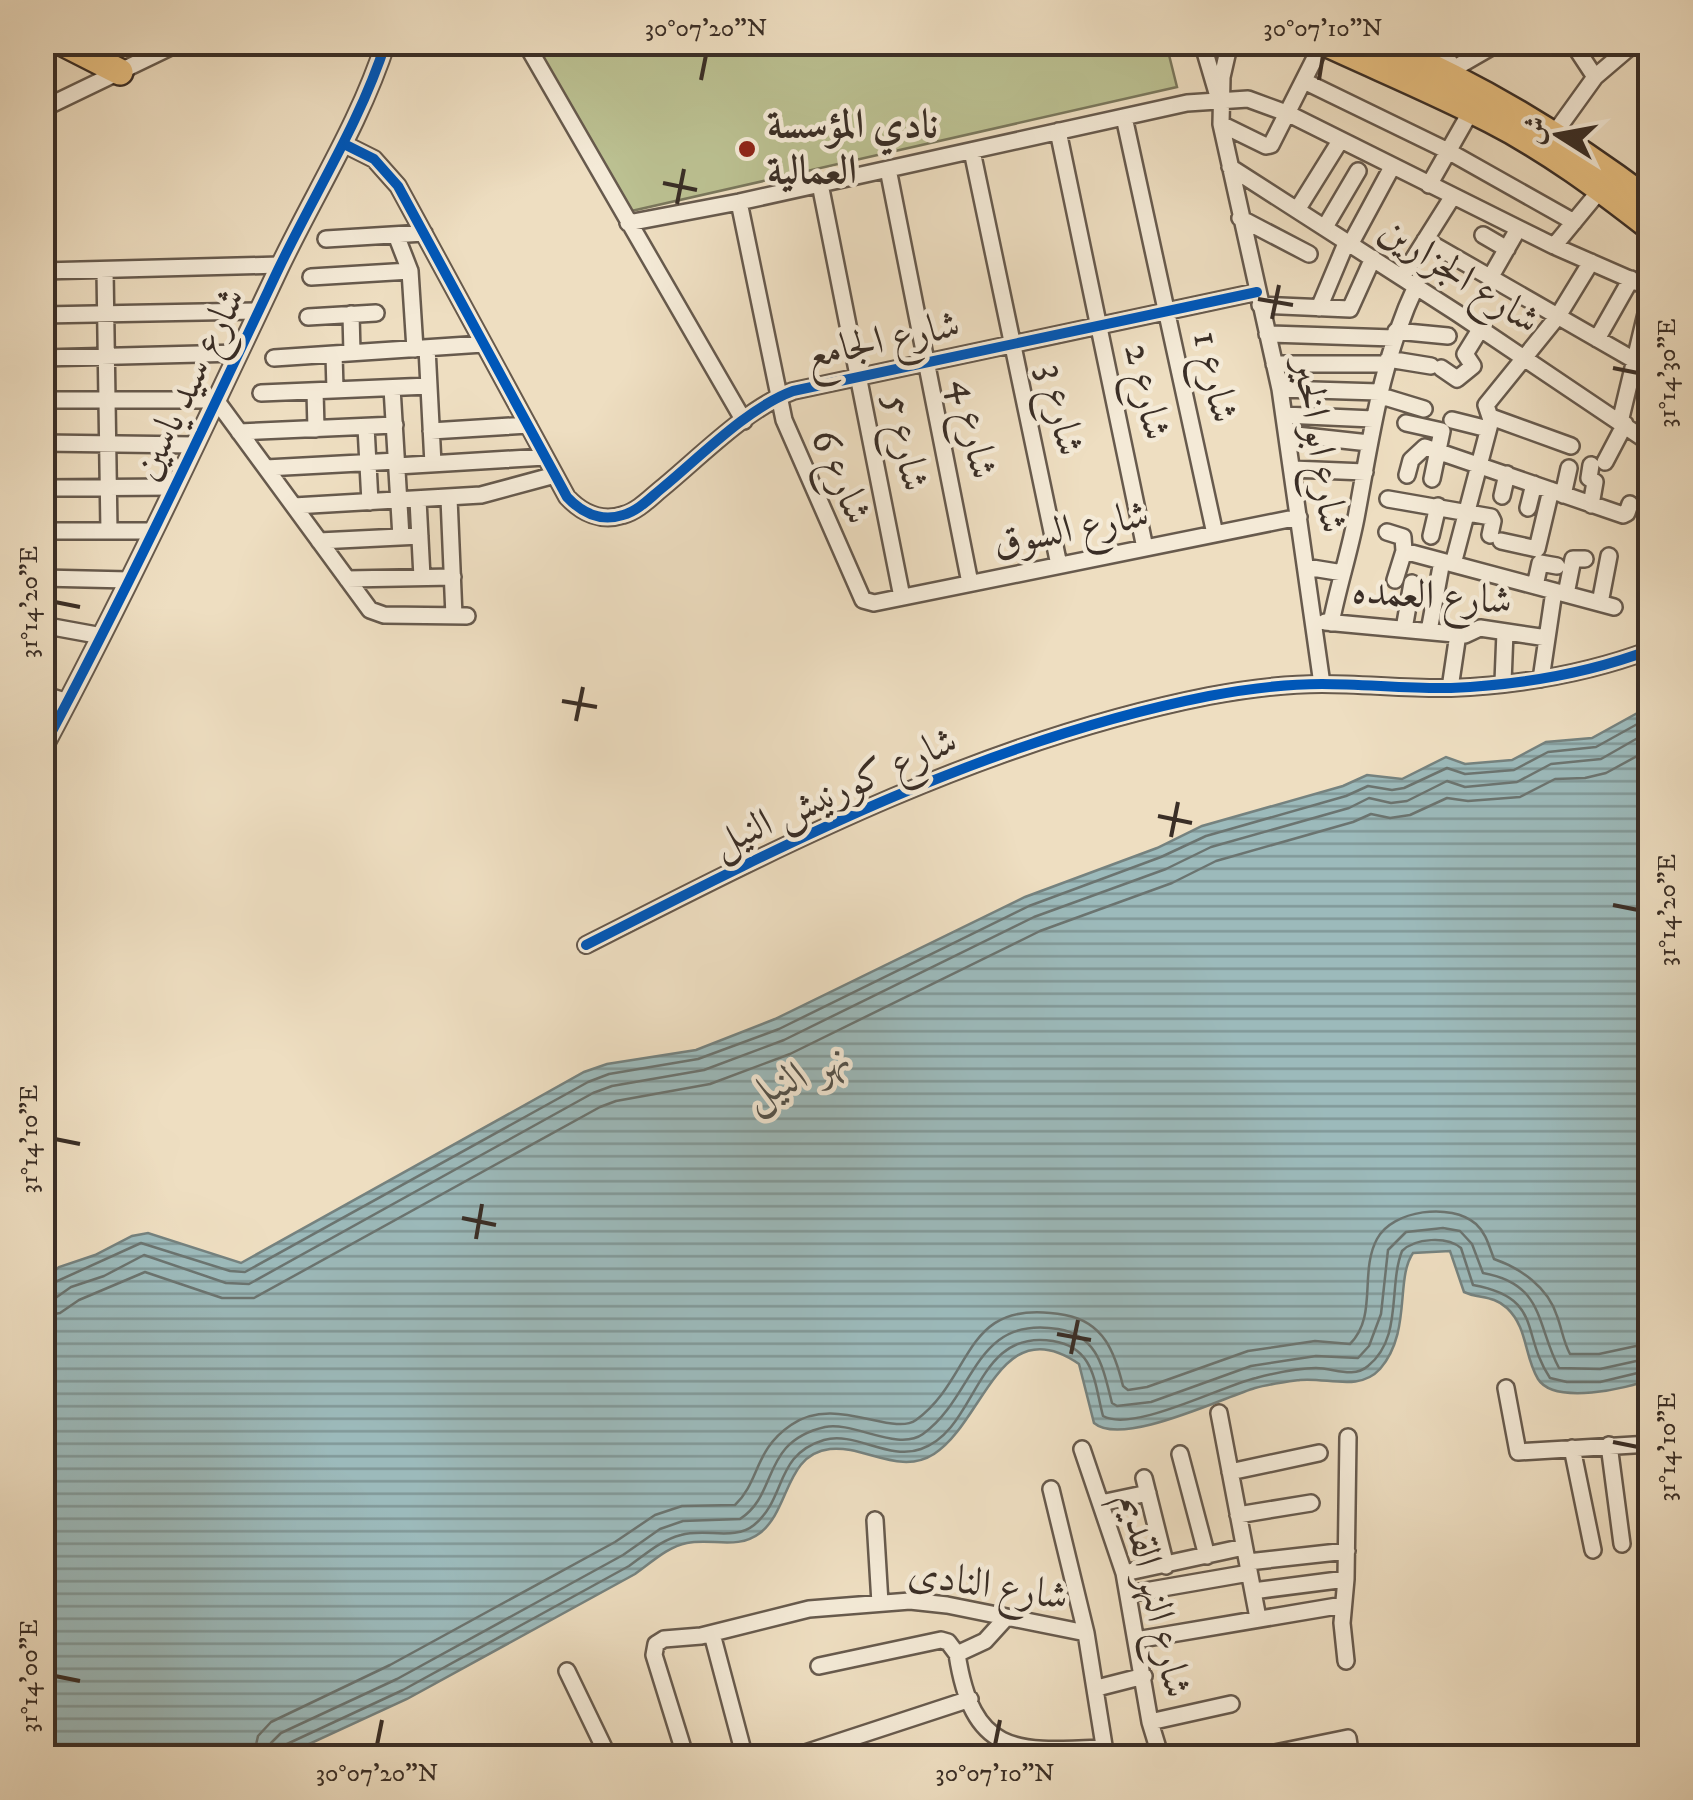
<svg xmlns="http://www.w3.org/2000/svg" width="1693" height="1800" font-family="'IM FELL DW Pica',Amiri,serif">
<defs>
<pattern id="water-rules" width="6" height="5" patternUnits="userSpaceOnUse" patternTransform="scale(2.5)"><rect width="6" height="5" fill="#9cbabb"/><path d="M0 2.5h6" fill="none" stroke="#809898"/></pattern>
</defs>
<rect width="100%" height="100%" fill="#eedec1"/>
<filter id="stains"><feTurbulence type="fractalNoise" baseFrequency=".002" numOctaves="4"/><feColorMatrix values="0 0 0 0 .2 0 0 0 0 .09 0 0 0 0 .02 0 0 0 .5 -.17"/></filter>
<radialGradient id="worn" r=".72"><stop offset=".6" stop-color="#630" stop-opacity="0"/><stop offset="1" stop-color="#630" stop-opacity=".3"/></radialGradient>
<path fill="#bbc091" stroke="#7a775c" stroke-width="2.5" d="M534,43H1166L1177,87L627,212Z"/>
<path fill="url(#water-rules)" stroke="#75827f" stroke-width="2.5" d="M1650,706V1379C1628,1389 1554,1405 1538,1379C1524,1356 1528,1328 1507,1308C1493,1295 1479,1299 1464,1292L1450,1251L1413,1253C1395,1279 1412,1332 1380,1369C1359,1392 1327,1377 1300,1380C1285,1382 1269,1384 1255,1388C1222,1398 1122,1447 1094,1423L1079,1364C1000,1309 985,1421 934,1454C900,1476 864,1445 830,1449C785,1454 790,1510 760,1533C738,1550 712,1538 687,1543C667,1547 651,1563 635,1574L407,1699L281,1757H43L42,1281L59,1267L95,1255L132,1236L148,1233L241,1263L584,1072L607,1064L696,1050L775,1019L1025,897L1157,848L1202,826L1343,786L1367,775L1402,779L1446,757L1465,764L1512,760L1546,742L1592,738Z"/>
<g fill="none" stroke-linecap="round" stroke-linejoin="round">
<path stroke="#6b7470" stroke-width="2.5" d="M42,1288L141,1243L230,1271L245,1272L588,1082L609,1074L698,1059L779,1029L1029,906L1161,857L1206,836L1346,796L1368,786L1392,790L1404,788L1447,768L1465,774L1514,770L1548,752L1596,747L1650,717
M42,1301L54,1299L71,1287L104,1276L144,1255L226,1283L249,1284L593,1093L612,1086L704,1070L784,1040L1034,917L1166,869L1211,847L1349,808L1369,798L1391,803L1407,801L1447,781L1465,787L1517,782L1551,764L1601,759L1650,731
M42,1316L60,1313L79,1300L145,1272L222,1298H254L600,1107L616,1101L710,1084L790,1054L1040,931L1172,883L1216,861L1353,822L1371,814L1390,818L1410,815L1447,798L1468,801L1520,797L1555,779L1585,778L1606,773L1650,749
M253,1758L258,1736L271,1722L390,1665L615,1542L655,1515L682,1506L735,1505C760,1481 754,1450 791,1425C834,1394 892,1437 916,1420C976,1376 961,1296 1065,1315C1104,1322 1115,1353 1123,1386L1128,1390L1147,1387L1248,1351L1315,1341L1350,1344C1378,1316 1359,1272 1377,1239C1392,1210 1451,1202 1476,1224C1486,1233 1489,1246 1494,1259C1520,1268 1548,1287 1557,1316C1562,1329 1563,1341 1570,1354H1599L1650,1343
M268,1758L271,1743L281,1733L397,1679L623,1555L660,1529L683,1521L740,1519C779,1494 760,1442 825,1427C853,1421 898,1452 923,1434C976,1396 973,1315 1058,1329C1099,1336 1103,1369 1112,1403L1117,1406L1151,1402L1251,1366L1316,1356L1358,1358L1369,1346L1381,1314L1388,1250L1406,1232L1443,1228L1460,1231L1472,1244L1483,1273C1545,1284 1536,1325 1559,1368L1600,1369L1650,1358
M280,1758L281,1750L287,1744L403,1690L629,1566C646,1554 661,1540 681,1535C705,1528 735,1541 754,1525C787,1498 774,1455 824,1440C855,1431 889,1461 921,1449C979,1429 974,1328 1053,1341C1095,1348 1094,1382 1103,1416C1133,1433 1221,1386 1256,1378C1275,1373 1297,1368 1316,1368C1334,1368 1353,1379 1368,1366C1403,1338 1388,1287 1402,1251C1415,1238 1447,1236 1461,1248L1473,1285C1544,1298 1520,1333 1550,1378L1567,1382H1600L1650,1370"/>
<g stroke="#675a4d" stroke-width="20">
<path id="minor" d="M525,42L744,421
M1202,42L1217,93
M1230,42L1222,77L1221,124L1280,389L1322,684
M1440,42L1453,70
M1572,42L1595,77
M1448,72L1500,42
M1304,81L1448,151L1574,222
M42,109L181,42
M1124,117L1215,534
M1221,124L1266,146L1271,145L1323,42
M1058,131L1145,548
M1554,134L1595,77L1636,42
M344,144L374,159L398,186L567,497C582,513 601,522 623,515C638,511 650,498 661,489C700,457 747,408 793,391L1257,292
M972,151L1059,565
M1230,167L1457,313L1650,443
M888,169L970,583
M820,184L902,597
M1429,185L1471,111
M739,202L784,420L863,600L874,603L1299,517
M1297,210L1340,141
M1240,218L1309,254
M628,223L739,202L1187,103L1248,99L1289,114L1554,246L1650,288
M1325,227L1358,171
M396,235L410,271L415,349
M1483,235L1507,249
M326,239L424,233
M1425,240L1634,360
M1351,243L1392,167
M1554,246L1601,189
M105,270L109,531
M42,271L280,265
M311,277L410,271
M1402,277L1453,196
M1490,278L1518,229
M1260,305L1350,309L1373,258
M1319,308L1347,241
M351,314L352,353
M42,315L259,311
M308,317L376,313
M1396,331L1448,336
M1267,334L1394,338
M1597,339L1631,279
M427,348L433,464
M334,354L335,390
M42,358L239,353
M274,358L483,344
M1388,359L1431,366
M1274,364H1387
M1441,368L1457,379L1473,366L1465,354L1481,328
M392,388L401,537
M1280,389L1379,392
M315,391L316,429
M261,393L429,386
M1378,395L1424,409
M42,400H216L370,610L384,615L467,616
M1284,415L1373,419
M1491,417L1571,446
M1452,420L1488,429
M1620,422L1650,297
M1406,423L1442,431L1432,479
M366,427L370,502
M431,431L528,425
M239,432L395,425
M1287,434L1369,443
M42,443L194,445
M1605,462L1625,424
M1591,465L1589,478L1595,482L1591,505
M397,466L545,457
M266,468L397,461
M1292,469L1365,472
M1407,475L1411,460L1425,447L1623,515L1627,513L1630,504
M42,488L173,487
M1563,495L1569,468
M1502,496L1507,474
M449,498L454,616
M1388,499L1491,517L1493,521L1490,535
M418,500L422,577
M294,506L481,495L555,475
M1528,508L1534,484
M42,531H152
M1387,532L1403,537L1404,551
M1431,536L1438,506
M319,541L420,536
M1501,541L1537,549L1551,490
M1453,564L1491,420L1486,405L1558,316L1591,262
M1306,567L1343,573
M42,578L129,580
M347,579L453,577
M1395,580L1404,551L1614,607
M1535,586L1540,563L1557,566
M1566,594L1573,559H1585
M1600,603L1609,556
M1325,622L1465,635L1480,628L1547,638
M1331,623C1338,587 1349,554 1356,518C1371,438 1381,360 1416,286
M42,625L102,636
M1404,629L1412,583
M1429,631L1442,561
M1541,679L1554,591
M1503,682L1505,632
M1450,688L1458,634
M42,694L68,702
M586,945C786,843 986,740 1209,696C1246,689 1284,684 1322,684C1365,684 1408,689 1451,688C1519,685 1586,674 1650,650
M1506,1388L1518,1452L1650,1444
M1219,1413L1258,1618
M1609,1445L1622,1544
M1572,1448L1593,1550
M1082,1449L1124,1573L1150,1722L1161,1758
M1180,1454L1207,1556
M1230,1472L1319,1453
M1144,1478L1166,1566
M1051,1489L1086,1633L1106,1758
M1101,1503L1148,1493
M1238,1515L1311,1503
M875,1520L880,1603
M1248,1562L1347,1551
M1124,1573L1244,1547
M1253,1591L1346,1579
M1128,1594L1249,1573
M1005,1619L985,1641L957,1654C973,1757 1017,1752 1104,1748
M712,1634L745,1758
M1136,1640L1343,1605
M1346,1661L1342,1623L1346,1579L1348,1437
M819,1666L941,1640L948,1642L957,1654
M567,1671L609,1758
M1097,1688L1144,1676
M1150,1722L1231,1704
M686,1758L654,1655L656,1644L664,1639L701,1636L809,1609L910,1601L947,1605L1086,1633
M790,1758L970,1699
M1167,1758H1191
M1251,1758L1348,1738L1351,1758"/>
</g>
<g stroke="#675a4d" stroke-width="22">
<path id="tertiary" d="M42,750C126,593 202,431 278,270C314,194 360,123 386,42"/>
</g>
<g stroke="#3a2e26" stroke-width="30">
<path id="trunk" d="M61,42L120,72
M1323,42C1379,68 1437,92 1491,120C1548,149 1600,188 1650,227
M1378,42C1480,87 1561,135 1650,202"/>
</g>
<use href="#minor" stroke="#f4ead7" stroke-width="15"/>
<use href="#tertiary" stroke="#f4ead7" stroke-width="18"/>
<use href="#trunk" stroke="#e7bf80" stroke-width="25"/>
<g stroke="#f4ead7" stroke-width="16">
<path id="cycleway" d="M344,144L374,159L398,186L567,497C582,513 601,522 623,515C638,511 650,498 661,489C700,457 747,408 793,391L1257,292
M42,750C126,593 202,431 278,270C314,194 360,123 386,42
M586,945C786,843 986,740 1209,696C1246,689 1284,684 1322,684C1365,684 1408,689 1451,688C1519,685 1586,674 1650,650"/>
</g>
<use href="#cycleway" stroke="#0057b8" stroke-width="10"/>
</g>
<path fill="none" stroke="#3a2e26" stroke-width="4" d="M701,80L706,55M1319,80L1323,55M663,183L697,190M677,204L684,169M1258,299L1293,305M1272,319L1279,285M1613,368L1638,373M55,602L80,607M562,701L597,707M576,721L583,687M1158,816L1192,823M1171,837L1178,802M1613,905L1638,910M55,1139L80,1144M462,1218L496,1225M476,1239L482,1204M1057,1334L1091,1340M1071,1354L1078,1320M1613,1442L1638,1447M55,1676L80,1681M377,1745L382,1720M995,1745L1000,1720"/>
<circle fill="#8f2418" stroke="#f4ead7" stroke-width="4" cx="747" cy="149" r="10"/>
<g text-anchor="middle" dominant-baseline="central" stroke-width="9" stroke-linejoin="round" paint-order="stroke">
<g font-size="40" font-weight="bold" fill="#3a2e26" stroke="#f4ead7" text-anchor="start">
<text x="767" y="126">نادي المؤسسة<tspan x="767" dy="46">العمالية</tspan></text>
</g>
<g font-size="40" fill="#3a2e26" stroke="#f4ead7">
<text transform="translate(1459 276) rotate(33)">شارع الجزارين</text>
<text transform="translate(883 341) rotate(-12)">شارع الجامع</text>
<text transform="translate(1214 377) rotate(78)">شارع 1</text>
<text transform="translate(190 384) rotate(-64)">شارع سيد ياسين</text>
<text transform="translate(1146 392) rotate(78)">شارع 2</text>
<text transform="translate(1060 410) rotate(78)">شارع 3</text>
<text transform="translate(973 429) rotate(79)">شارع 4</text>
<text transform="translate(905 443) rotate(79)">شارع 5</text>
<text transform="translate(1319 446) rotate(81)">شارع ابو الخير</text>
<text transform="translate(840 477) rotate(67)">شارع 6</text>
<text transform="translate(1071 530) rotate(-11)">شارع السوق</text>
<text transform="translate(1432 597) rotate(4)">شارع العمده</text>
<text transform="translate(835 793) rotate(-24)">شارع كورنيش النيل</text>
<text transform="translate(988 1586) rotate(9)">شارع النادى</text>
<text transform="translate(1154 1596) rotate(77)">شارع النهر القديم</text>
</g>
<g font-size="42" font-style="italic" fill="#52514b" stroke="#f4ead7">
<text transform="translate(798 1077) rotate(-23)">نهر النيل</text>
</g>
</g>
<rect width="1693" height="1800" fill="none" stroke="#eedec1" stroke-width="110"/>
<g transform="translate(1558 135) rotate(281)" stroke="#f4ead7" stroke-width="8" paint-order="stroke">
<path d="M0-8L18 38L0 25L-18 38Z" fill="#3a2e26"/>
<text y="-15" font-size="28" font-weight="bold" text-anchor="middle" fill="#3a2e26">ش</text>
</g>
<rect x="55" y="55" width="1583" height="1690" fill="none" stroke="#3a2e26" stroke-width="4"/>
<g font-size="25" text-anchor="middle" fill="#3a2e26">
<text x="706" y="36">30°07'20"N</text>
<text x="1323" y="36">30°07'10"N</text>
<text transform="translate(1666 373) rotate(-90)" y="9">31°14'30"E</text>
<text transform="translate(28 602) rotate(-90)" y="9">31°14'20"E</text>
<text transform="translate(1666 910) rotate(-90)" y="9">31°14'20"E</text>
<text transform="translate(28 1139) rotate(-90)" y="9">31°14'10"E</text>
<text transform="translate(1666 1447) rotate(-90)" y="9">31°14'10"E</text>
<text transform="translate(28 1676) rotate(-90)" y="9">31°14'00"E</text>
<text x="377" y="1781">30°07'20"N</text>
<text x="995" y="1781">30°07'10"N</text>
</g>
<rect width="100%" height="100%" filter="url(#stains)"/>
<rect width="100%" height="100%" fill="url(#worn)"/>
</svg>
